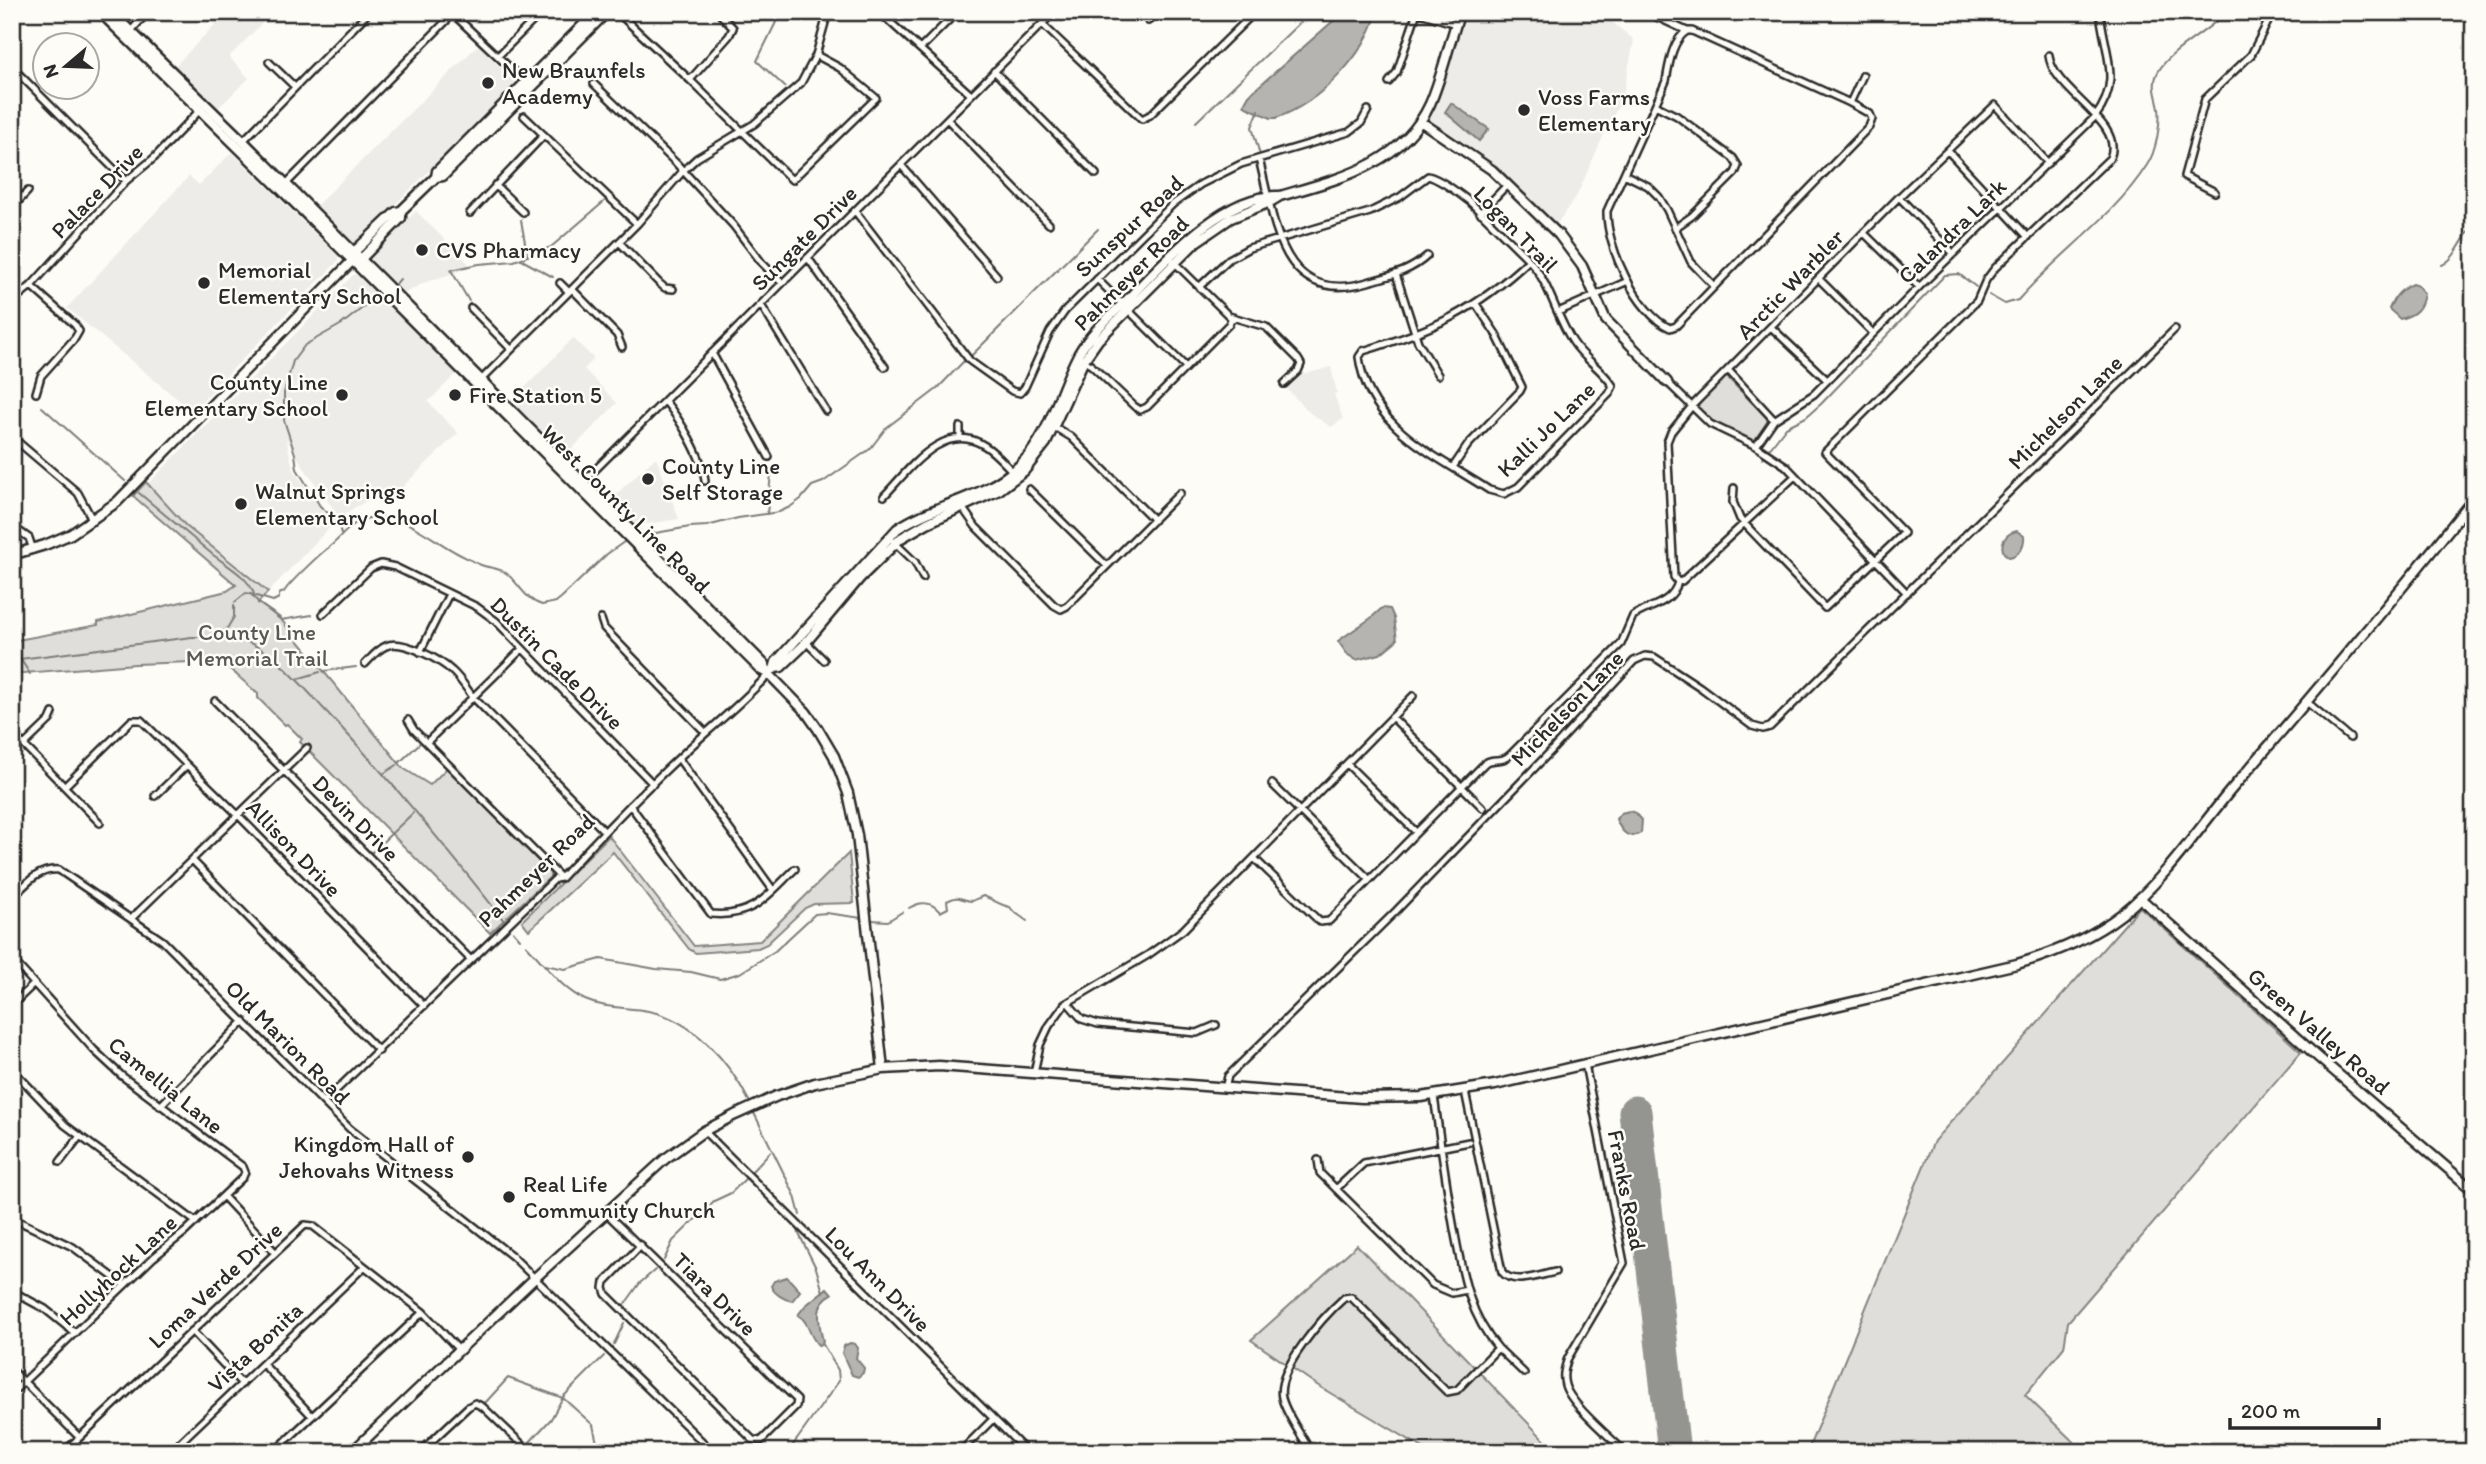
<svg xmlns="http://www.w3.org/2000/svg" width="2486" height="1464" font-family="Itim,sans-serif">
<rect width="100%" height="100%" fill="#fdfcf7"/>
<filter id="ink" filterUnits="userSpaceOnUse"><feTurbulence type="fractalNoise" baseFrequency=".0143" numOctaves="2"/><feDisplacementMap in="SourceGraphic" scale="14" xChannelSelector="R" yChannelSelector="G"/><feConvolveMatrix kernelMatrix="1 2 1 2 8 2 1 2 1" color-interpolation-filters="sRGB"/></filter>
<g filter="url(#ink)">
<path fill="#edece8" d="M227,12H266L269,16L229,57L249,78L217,109L174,67Z
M1466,12H1600L1634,40L1622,100L1609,123L1577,195L1556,225L1498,168L1474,149L1426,119L1449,70Z
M478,45L517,84L356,243H352L316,206Z
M232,152L338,256V261L192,411L67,308L189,176L199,185Z
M416,211L472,267L423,283L404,294L371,262L370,256Z
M353,275H357L457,373L428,402L458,433L388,501L379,495L355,507L340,518L304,468L286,438L293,469L332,525L268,592L186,526L148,484Z
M573,338L594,359L584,369L617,403L565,456L511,402Z
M1331,367L1337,393L1334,394L1343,419L1331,427L1310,413L1286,388L1301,375Z
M656,457L679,519L634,526L609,501Z"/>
<path fill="#dfdeda" stroke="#858482" stroke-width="2" d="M1727,377L1767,418V422L1754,441L1717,425L1697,408L1696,406L1723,378Z
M146,482L186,526L268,592L258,603L279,617L403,768L430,785L447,768L550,873V877L490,933L300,742L302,739L287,724L285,725L258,698V694L221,661L135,664L12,674V641L98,625V622L227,591L236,585L133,496Z
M609,836L694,946L760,941L849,853L854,903L814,904L805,908L767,944L758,948L696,953L689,949L613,852L529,930L522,921Z
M2140,907L2301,1052L2068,1322L2064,1347L2025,1395L2084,1452H1807L1934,1141Z
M1357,1245L1556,1452H1430L1320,1387L1251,1340Z"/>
<path fill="#b5b4b1" stroke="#7e7d7b" stroke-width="2" d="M1338,12H1377C1365,56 1319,103 1276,118H1271L1246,107L1244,104L1249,95L1333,21V17Z
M1451,103L1489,129L1479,141L1445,112Z
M2412,284L2418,286L2424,293C2422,309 2415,315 2400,319L2389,309C2394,297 2400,290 2412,284Z
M2017,531L2024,536C2025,546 2018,556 2009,557L2004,553C1999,543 2006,533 2017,531Z
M1382,608L1390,609L1394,618L1397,640L1380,654L1356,660L1347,654L1338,641L1371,618Z
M1629,811L1636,813L1642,820L1641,833C1628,841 1621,831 1616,819L1621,813Z
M787,1277L800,1291L792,1301C785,1300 774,1294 771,1286L774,1281Z
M827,1288L832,1294C812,1304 820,1325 823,1342L819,1346C809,1337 809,1321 798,1315L805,1306Z
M850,1343L855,1344L858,1348L856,1358L864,1368L863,1373L858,1377L852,1375L842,1353L844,1346Z"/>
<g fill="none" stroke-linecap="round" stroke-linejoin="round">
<path stroke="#7e7d7b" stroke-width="2" d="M778,12L779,16L757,61L785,87
M1259,110L1252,127L1260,155
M1196,122L1311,12
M521,220L527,254
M520,259L553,277
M2442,265C2457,258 2462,237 2474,225
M394,286L400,279
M1989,295L2005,304L2018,300C2059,253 2114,217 2147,165C2156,152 2161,124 2159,108C2157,96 2151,85 2158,72C2171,49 2207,33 2226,12
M469,301L451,270L479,264L514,261L551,247L606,200
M972,355L1098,229
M42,407L125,481
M1769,449L1786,427L1806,417L1821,404L1945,275L1959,274L1976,287
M1762,459L1764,456
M139,493L212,554C226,565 249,577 254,594
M767,514L771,473
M341,534L338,522L320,506L297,469L295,454L284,420V393L293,361L305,345L342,324L370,302L382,299
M644,535L690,527L707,526L738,518L779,512L790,507L801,499L812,486L823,482L870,449L886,428L937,389L964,361
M250,593L259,603L281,620L312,615
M235,602L246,593L273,601L279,598V594L284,592C288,584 321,553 328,548C338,541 345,530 356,523C394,503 425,536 457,553C465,557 473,562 481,565C489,568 499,568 506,573C519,583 525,600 542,605L556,602L562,597L607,554L624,542
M223,635L234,617V605
M12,660L192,637C211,637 232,636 250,643C276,655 303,686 322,707C387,775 447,848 505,922
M21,660L30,674
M324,671L356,667
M297,679L320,672
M399,763L421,742
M383,774L397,765
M371,853L413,813
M909,908C921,901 931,901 940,912L948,908L947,901C960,894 960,900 972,901L983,896C993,899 999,905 1010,907L1013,911L1027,921
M871,920L888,921L902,912
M513,931L520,939
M526,945C545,964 560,988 585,1000C605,1009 627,1007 648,1011C693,1019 730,1063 749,1101
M545,965L565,969L601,959L656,969L691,972L720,979L740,973L775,951L815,914L826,913L862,918
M754,1113L795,1196L800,1215
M752,1171L770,1152
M798,1232L816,1268L823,1292
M664,1260L673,1241L714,1201L731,1193L745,1179
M625,1304L640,1283L655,1270
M614,1344L624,1323
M485,1403L508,1378L563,1398L593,1425L599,1452
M528,1444L551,1419L563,1397L604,1356
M788,1452L839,1381L838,1370L822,1343"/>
<path stroke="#949491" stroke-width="33" d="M1635,1112L1674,1452"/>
<g stroke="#2b2b2b" stroke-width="10">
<path id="street" d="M617,12L690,80L792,180L876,98L840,68L816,55
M879,12L970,94
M1417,12L1456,24
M1646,12L1687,31
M452,13L526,83
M1148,21L1158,12
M1042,24L1142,119L1150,115L1255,12
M1687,31H1692L1850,103L1870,114L1872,119L1869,127L1676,326L1670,328C1637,314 1606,246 1607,211L1666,81C1669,65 1672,40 1687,31Z
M130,32L148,12
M920,49L957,12
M498,56L542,12
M269,62L295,87
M12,67L126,181
M994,71L1096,174
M690,80L729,36L733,28L718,12
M1389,82L1397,72L1417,12
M594,84L676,163L733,225L762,263L782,283
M1850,103L1863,75
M1655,105L1677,116L1733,158L1738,166L1735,173L1692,216L1675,228
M524,116L637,224
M947,119L1049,224
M242,142L369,12
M1948,151L2028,237
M1259,159C1275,221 1280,307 1368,282C1389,276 1410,272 1427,256
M901,165L997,276
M1624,174L1648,186L1659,197L1667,210L1691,262L1714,286
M285,185L455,12
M495,185L523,212
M2215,192L2184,176L2205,99L2251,55L2273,12
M1899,197L1953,253
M12,208L28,191
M855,211L970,361L1012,391L1020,393L1025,387L1050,332L1065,311L1173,204L1201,184L1241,164L1349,132L1361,123L1368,110
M470,213L544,135
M1480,213L1507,185
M1864,233L1919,287
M619,242L659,283L665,288L673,289
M808,258L885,367
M1173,261L1229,316L1266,327L1298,359L1301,364L1298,371L1284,384
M1396,274L1418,342L1438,375
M1097,279L1185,366
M1819,279L1873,333
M560,283L569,292
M31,286L75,325L79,331L75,338L41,376L36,393
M1199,287L1229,259L1249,248L1370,212L1400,197L1428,176C1442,180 1457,192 1469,201L1529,260C1551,285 1555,315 1573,342C1584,359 1602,369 1613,386L1609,394L1518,487L1504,494L1489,490C1437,456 1368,427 1359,357L1363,351C1433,330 1475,311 1529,260
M572,289L617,335L622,347
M12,301L31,286L126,181L154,158L201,109
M761,305L826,411
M471,308L511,349
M1558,312L1628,281
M1772,328L1827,380
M712,353L769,457
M1082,359L1092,366L1134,406L1140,410L1147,407L1229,324L1232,317
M1729,371L1774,420
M481,380L637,224L683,171L697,158L754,124L801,83L816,55L828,12
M1667,382L1710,424L1756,446L1786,466L1907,593
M665,401C680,420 703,457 705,481
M1051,425L1071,437L1154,520
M960,427V438
M12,437L78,493L93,521
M1756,446L1774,420L1814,394L1919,287L2095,117C2123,81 2104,52 2100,12
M1453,467L1468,445L1520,391L1522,387L1496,334L1476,304
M582,483L1054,12
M1734,488L1733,502L1740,519L1825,608L1904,533L1825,452L1977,301L1986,280L1995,268L2110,158C2126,122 2051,90 2049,55
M1029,489L1107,566
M884,496C909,470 944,419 985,446C996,453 1004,463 1013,472
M962,507L976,527L1054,605L1061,609L1067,606L1180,493
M12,526L29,538L33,550
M890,538L915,562L923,578
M1678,582L1682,581L1795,476
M323,614L371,568L381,564L395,567L477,607L496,621L653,784
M601,619L604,628L706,733
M806,642L824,660
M420,652L449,594
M365,664C371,658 378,649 386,646C402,638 440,660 452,671C460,678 466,688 473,697L604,831
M215,701L471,960
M2308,703L2350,738
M1392,717L1483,808
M408,720L414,730L561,878
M12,733L100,823
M427,742L522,649
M24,745L50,720L53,713
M679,759L773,890
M1347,764L1416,832
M1272,784L1369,879
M65,786L132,720H141L238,815L424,1006
M155,796L186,766
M630,805L711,914C753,918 768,895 795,869
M1254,858L1317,919L1320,922L1329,921L1485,763C1495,757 1501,764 1511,754L1621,644L1633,616C1650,605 1672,604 1678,582L1674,577L1667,442L1671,432L1692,406L1899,197L1995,105L2048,163
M192,860L379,1051
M12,898C26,884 38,868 59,870L163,941L350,1129L512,1256L713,1452
M132,918L307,748
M12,959L94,1050L122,1076L243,1167L245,1172L243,1177L185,1232L154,1257L12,1393
M1068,1003L1082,1019L1098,1024L1197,1033L1216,1025
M12,1005L34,984
M1585,1064L1624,1263L1568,1358C1565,1367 1562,1375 1565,1385C1570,1404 1610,1437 1625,1452
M12,1069L65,1125L196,1222
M1034,1073L1040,1045L1049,1026L1065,1004L1148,955L1183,930L1413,696
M1225,1089L1228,1076L1396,911L1550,752L1634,661L1645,656L1654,657L1700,687L1752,726L1763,729L1770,727L2175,329
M1465,1091L1502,1272C1513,1286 1539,1275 1555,1272
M324,1102L555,879L561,878C607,828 655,778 706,733C728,714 749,695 769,674
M160,1106L244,1021
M704,1131L1027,1452
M1318,1160L1320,1173L1433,1285L1452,1293L1467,1290
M60,1162L80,1136
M1336,1189L1364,1163L1469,1142
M223,1196L275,1252
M605,1212L797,1400L796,1406L761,1441L753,1440L606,1294L604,1288L605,1282L641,1245
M12,1218L73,1247L124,1285
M12,1291L45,1309L75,1333
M192,1331L242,1384
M1498,1348L1524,1373
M263,1364L312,1416
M12,1370L79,1437
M64,1452L305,1225L313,1226L423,1312L460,1351
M170,1452L364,1267
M274,1452L423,1312
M420,1452L468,1407L475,1403L483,1407L530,1452
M960,1452L993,1419
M1311,1452C1303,1437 1286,1415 1282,1398C1275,1370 1324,1316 1344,1298L1351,1297L1447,1392L1457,1390L1498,1348C1468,1314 1462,1271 1454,1229C1446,1184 1440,1140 1434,1096"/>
</g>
<g stroke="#2b2b2b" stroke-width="13">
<path id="secondary" d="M100,12L311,219L761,670L769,674
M111,12L243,141L764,664L769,674L806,712L818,729L834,756L848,793L857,835L883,1069
M1420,121L1492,170L1559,235L1582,266L1606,320L1667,382
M436,177L443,176L607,12
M355,260H360L401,218V211
M12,555L45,545L71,534L117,502L352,261L353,253L396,212L401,211L436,177L437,171L596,12
M775,668L781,667L802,647L860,578L901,538L927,523L999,490L1024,471L1046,443L1084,360L1098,340L1196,242L1231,218L1270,202L1280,196C1338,179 1402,165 1430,104C1443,74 1449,42 1460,12
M774,669L776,662L897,529C936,503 985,499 1020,465C1051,435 1059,390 1079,353C1091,333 1109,317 1126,301C1163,263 1223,193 1280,196
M2140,898L2318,1057L2474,1191
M352,1452L536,1277L665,1159L704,1131L735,1115L777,1096L815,1083L883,1069L939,1066L1362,1098L1421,1097L1495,1085L2017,964C2055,953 2091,938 2122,914C2164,880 2196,832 2230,791C2313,695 2395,598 2474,498"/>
</g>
<use href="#street" stroke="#fdfcf7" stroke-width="5"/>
<use href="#secondary" stroke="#fdfcf7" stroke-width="8"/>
</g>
</g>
<g fill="#2b2b2b" stroke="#fdfcf7" stroke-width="2.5">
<circle cx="488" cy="83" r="7"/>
<circle cx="1524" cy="110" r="7"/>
<circle cx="422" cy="250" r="7"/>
<circle cx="204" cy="283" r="7"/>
<circle cx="342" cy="395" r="7"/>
<circle cx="455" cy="395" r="7"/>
<circle cx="648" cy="479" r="7"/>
<circle cx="241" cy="504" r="7"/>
<circle cx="468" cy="1157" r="7"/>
<circle cx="509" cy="1197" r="7"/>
</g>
<g text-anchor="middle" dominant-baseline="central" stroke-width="5" stroke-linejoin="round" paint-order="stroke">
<g font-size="23" fill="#2b2b2b" stroke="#fdfcf7" text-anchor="start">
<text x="502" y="70">New Braunfels<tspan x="502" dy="26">Academy</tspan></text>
<text x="1538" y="97">Voss Farms<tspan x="1538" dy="26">Elementary</tspan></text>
<text x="436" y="250">CVS Pharmacy</text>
<text x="218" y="270">Memorial<tspan x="218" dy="26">Elementary School</tspan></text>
<text x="328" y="382" text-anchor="end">County Line<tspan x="328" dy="26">Elementary School</tspan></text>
<text x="469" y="395">Fire Station 5</text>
<text x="662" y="466">County Line<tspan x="662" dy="26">Self Storage</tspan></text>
<text x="255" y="491">Walnut Springs<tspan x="255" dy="26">Elementary School</tspan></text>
<text x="454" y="1144" text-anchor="end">Kingdom Hall of<tspan x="454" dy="26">Jehovahs Witness</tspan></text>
<text x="523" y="1184">Real Life<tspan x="523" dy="26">Community Church</tspan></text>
</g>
<g font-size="23" fill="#2b2b2b" stroke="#fdfcf7">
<text transform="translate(97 191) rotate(-46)">Palace Drive</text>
<text transform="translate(1129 226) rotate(-43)">Sunspur Road</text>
<text transform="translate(1516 229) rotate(46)">Logan Trail</text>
<text transform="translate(1952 231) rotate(-44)">Calandra Lark</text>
<text transform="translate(804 238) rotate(-45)">Sungate Drive</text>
<text transform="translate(1131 273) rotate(-45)">Pahmeyer Road</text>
<text transform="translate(1790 284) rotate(-46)">Arctic Warbler</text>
<text transform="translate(2065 412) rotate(-45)">Michelson Lane</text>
<text transform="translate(1546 429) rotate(-44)">Kalli Jo Lane</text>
<text transform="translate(626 509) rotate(45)">West County Line Road</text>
<text transform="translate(557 663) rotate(45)">Dustin Cade Drive</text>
<text transform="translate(1567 708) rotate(-46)">Michelson Lane</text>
<text transform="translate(356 818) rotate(45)">Devin Drive</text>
<text transform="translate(294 848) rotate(46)">Allison Drive</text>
<text transform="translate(536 870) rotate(-44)">Pahmeyer Road</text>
<text transform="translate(2319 1031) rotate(41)">Green Valley Road</text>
<text transform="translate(288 1042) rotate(45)">Old Marion Road</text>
<text transform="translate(166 1085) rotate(39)">Camellia Lane</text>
<text transform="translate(1627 1190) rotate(79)">Franks Road</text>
<text transform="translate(118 1270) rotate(-43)">Hollyhock Lane</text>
<text transform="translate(878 1279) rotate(45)">Lou Ann Drive</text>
<text transform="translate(215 1285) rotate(-43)">Loma Verde Drive</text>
<text transform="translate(715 1294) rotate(45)">Tiara Drive</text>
<text transform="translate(255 1347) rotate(-43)">Vista Bonita</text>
</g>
<g font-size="23" fill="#585857" stroke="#fdfcf7">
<text x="257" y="632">County Line<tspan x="257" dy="26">Memorial Trail</tspan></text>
</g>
</g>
<rect width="2486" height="1464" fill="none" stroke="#fdfcf7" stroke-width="42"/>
<rect x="21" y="21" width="2444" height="1422" fill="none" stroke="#2b2b2b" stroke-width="2.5" filter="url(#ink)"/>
<g transform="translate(66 66) rotate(251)"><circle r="33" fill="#fdfcf7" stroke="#a9a8a5" stroke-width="2"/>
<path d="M0-5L12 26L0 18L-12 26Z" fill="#2b2b2b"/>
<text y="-10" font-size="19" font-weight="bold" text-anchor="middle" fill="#2b2b2b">N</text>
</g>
<path d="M2230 1418v10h149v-10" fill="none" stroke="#2b2b2b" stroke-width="3.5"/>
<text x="2241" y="1418" font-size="21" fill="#2b2b2b" stroke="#fdfcf7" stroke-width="5" paint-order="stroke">200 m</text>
</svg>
